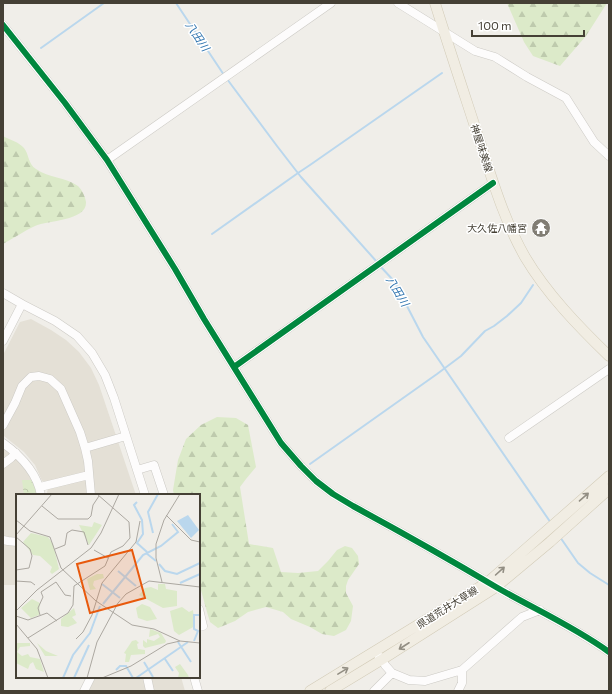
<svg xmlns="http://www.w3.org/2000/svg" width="612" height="694" font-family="Commissioner,'Noto Sans JP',sans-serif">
<defs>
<pattern id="forest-firs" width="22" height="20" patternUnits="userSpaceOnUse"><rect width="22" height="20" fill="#dceac9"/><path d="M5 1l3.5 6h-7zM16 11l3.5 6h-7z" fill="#becaad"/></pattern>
<pattern id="park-crowns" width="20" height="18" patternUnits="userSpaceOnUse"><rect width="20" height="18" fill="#dceac9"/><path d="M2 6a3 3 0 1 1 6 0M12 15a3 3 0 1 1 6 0" fill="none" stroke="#becaad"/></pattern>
</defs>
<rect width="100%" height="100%" fill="#f0eee9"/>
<path fill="#e4e0d6" d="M31,319L51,330L66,340L79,352L91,368L99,385L136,495H48L47,492L48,489L46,482L42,481L35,465L24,452L4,436L3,433V355L20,322Z
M3,447L9,451V455L14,460L18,459L29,473L34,483L36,495H17V545H15L17,585H3Z
M95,677H181L185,691H88Z"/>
<path fill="url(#forest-firs)" d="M507,3H607L586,36L560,66L533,56L524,42Z
M3,136C10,140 19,142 24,148C29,154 28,164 36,169C49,178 65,177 78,186C82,190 85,196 86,202C87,221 48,220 35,226C24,231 14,238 3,244Z
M217,417L236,418L248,425L256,467L246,479L240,487L249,544L273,548L281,572L298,573L318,571L328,561L337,550L345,546L352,548L358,556L359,564L348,580L346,586V593L353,606L351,621L346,630L334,636L322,634L310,627L291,619L283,612L266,607L248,612L235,621L218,628L210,622L207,612L199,583V495H174L173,490L178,460L186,439L201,425Z"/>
<path fill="url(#park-crowns)" d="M22,480H35L39,495H24Z"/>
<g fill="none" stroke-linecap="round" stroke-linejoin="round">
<path stroke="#bad7ed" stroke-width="2" d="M176,3L224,75
M41,48L104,3
M227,79L277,146L301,177L377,262
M212,234L298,173L310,165L442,73
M380,266L394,281L423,337L551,523
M310,464L437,374L461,356L485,331L494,326L507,316L521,303L533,285
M560,537L578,563L590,573L609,585"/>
<g stroke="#cccac5" stroke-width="9">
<path id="minor" d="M398,3L475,51L495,57L527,77L566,98L594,142L609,156
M3,25L65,103L107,160L175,269L204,319L281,443L301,466L316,481L333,494L353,506C401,532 449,559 496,587C534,609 573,626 609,652
M107,160L331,3
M3,293L22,304L55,321L77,336L92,353L105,375L114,398L145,495
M3,341L22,304
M234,367L493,183
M3,425L15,403L22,386L31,377L39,376L50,379L61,389L80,432L85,448L88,461L91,495
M509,438L609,369
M3,443C21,456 37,472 41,495
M85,448L126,436
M3,464L11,458L16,453
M137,470L154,465L164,495
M40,487L89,475
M3,540L8,541L17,542
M199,609L203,626L199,627
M378,655L385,665L392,673L409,680L425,681L462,670L522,617L540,610
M147,677L150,691
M194,677L198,691
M84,691L91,677
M374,691L392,673
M458,691L462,683V670"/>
</g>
<g stroke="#d2cbb7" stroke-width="11">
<path id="major" d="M435,3C449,48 464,93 479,139C492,179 504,220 525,257C547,294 578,326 609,356
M310,691L488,582L609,476
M330,691L386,657L496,587L550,542L609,489"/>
</g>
<use href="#minor" stroke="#fdfcfc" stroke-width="8"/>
<use href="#major" stroke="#f1ede3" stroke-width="10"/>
<g stroke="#fff" stroke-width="8">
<path id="cycleway" d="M3,25L65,103L107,160L175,269L204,319L281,443L301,466L316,481L333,494L353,506C401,532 449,559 496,587C534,609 573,626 609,652
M234,367L493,183"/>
</g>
<use href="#cycleway" stroke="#00873e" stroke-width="6"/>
</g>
<defs><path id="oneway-shaft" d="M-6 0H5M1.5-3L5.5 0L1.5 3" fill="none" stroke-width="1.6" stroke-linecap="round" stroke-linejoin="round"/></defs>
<g stroke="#928e83">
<use href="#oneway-shaft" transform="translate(584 497) rotate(-41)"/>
<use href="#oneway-shaft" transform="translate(500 571) rotate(-42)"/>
<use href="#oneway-shaft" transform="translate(404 646) rotate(147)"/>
<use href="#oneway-shaft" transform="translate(343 671) rotate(-31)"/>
</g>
<defs>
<g id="temple-disc" transform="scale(1)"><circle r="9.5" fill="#817d74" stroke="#fff"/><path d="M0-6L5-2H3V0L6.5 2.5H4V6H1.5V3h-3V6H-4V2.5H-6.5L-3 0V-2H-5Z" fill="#fff"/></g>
</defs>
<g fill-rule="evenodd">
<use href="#temple-disc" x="541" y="228"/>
</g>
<g text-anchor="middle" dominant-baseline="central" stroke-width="3" stroke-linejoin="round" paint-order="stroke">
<g font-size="10" fill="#454035" stroke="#fff">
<text transform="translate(482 148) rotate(72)">神屋味美線</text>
<text transform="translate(447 607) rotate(-32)">県道荒井大草線</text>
</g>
<g font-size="10" fill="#454035" stroke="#fff" text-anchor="end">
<text x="527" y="228">大久佐八幡宮</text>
</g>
<g font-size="11" font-style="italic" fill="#3075b0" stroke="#fff">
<text transform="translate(198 36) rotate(56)">八田川</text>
<text transform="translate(398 291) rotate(59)">八田川</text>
</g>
</g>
<g transform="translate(16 494)">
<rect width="184" height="184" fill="#f0eee9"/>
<path d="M81,80H87L88,84L78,87L77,91L80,95L74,96L71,85ZM142,90H149L150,95L161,97V112L147,114L123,101L129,94L135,93L142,96ZM126,110L134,113L141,125L131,127L122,124L120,114ZM166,113L173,118L177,116L179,132L163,141L158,137L154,117ZM58,114L60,121L56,123L61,129L52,133L45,132V125ZM134,135L145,139L150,147L149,149L129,154L127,152V146L131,149V145L138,147L144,143L142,140L133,143ZM120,146L123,149L121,150L122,155L129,156V160L115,161L113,168H109L110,160L108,159L116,147ZM0,149H14V152L4,153L1,158L6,162L12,160L14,163L24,165L28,178L20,175L17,168L14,170L12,175L0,169Z" fill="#dceac9"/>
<path d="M21,149L30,157L42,162H29ZM164,170L172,181L173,184H162L163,179L159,173Z" fill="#dceac9"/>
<path d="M78,28L86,31L73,51L63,31L76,33ZM15,39L32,43L37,50L43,75L36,80L34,78L36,73L24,62L17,61L7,48ZM16,105L24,109L23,121L15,124L5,114Z" fill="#dceac9"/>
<path d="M172,21L183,36L175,44L161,27Z" fill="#bad7ed"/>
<path fill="none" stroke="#bad7ed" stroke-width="2" d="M121,8L118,11L126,26L127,40L121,49L131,58M137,39L132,18L142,0M130,59L140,67M143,70L149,77L161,80L184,69M102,77L120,92M164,89L184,80M86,90L104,104M87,110L127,61L145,52L162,38L156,30M178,147L182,137L178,135V121H184M162,148L175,168M149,165L157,177M128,168L137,183M100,176L104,172H110L117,184M47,184L57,161L74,139L84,112M58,184L73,151M120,184L172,148"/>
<path fill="none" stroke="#aca8a1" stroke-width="1" d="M26,12L42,25H72L75,22L77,11L83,2M150,21L175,46L184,48M0,26L14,37L34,43L45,74L80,107L116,131L138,135L164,147M0,41L36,0M0,43L14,55L16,62L13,74L0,76M39,55L49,51L51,39L56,36L68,38L72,51M78,56L92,64M0,87L15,88L19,91M146,88L140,64V50L148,26L164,0M25,98L40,88L49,101L55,102M0,117L21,96L75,54L85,39L103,0M24,121L22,114L27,103L25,98M0,122L12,126L31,119L41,127M0,130L21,155L32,184M12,144L52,119L57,111L58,92L89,72L95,58L107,52L114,44L113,28L81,0M60,145L67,138L76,121L86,89L120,48L124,27M71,184L81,148L102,109L110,100L133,87L184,93M86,184L115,172L151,150L164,147L184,149"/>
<path fill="#e8590c" fill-opacity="0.15" stroke="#e8590c" stroke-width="2" d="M116,56L129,104L74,119L61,70Z"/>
<rect width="184" height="184" fill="none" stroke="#454035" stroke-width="2"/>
</g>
<rect width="612" height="694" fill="none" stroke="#454035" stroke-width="8"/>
<path d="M472 30v6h112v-6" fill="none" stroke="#454035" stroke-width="2"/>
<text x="478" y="30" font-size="12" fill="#454035" stroke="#ffffff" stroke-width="3" paint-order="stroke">100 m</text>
</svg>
